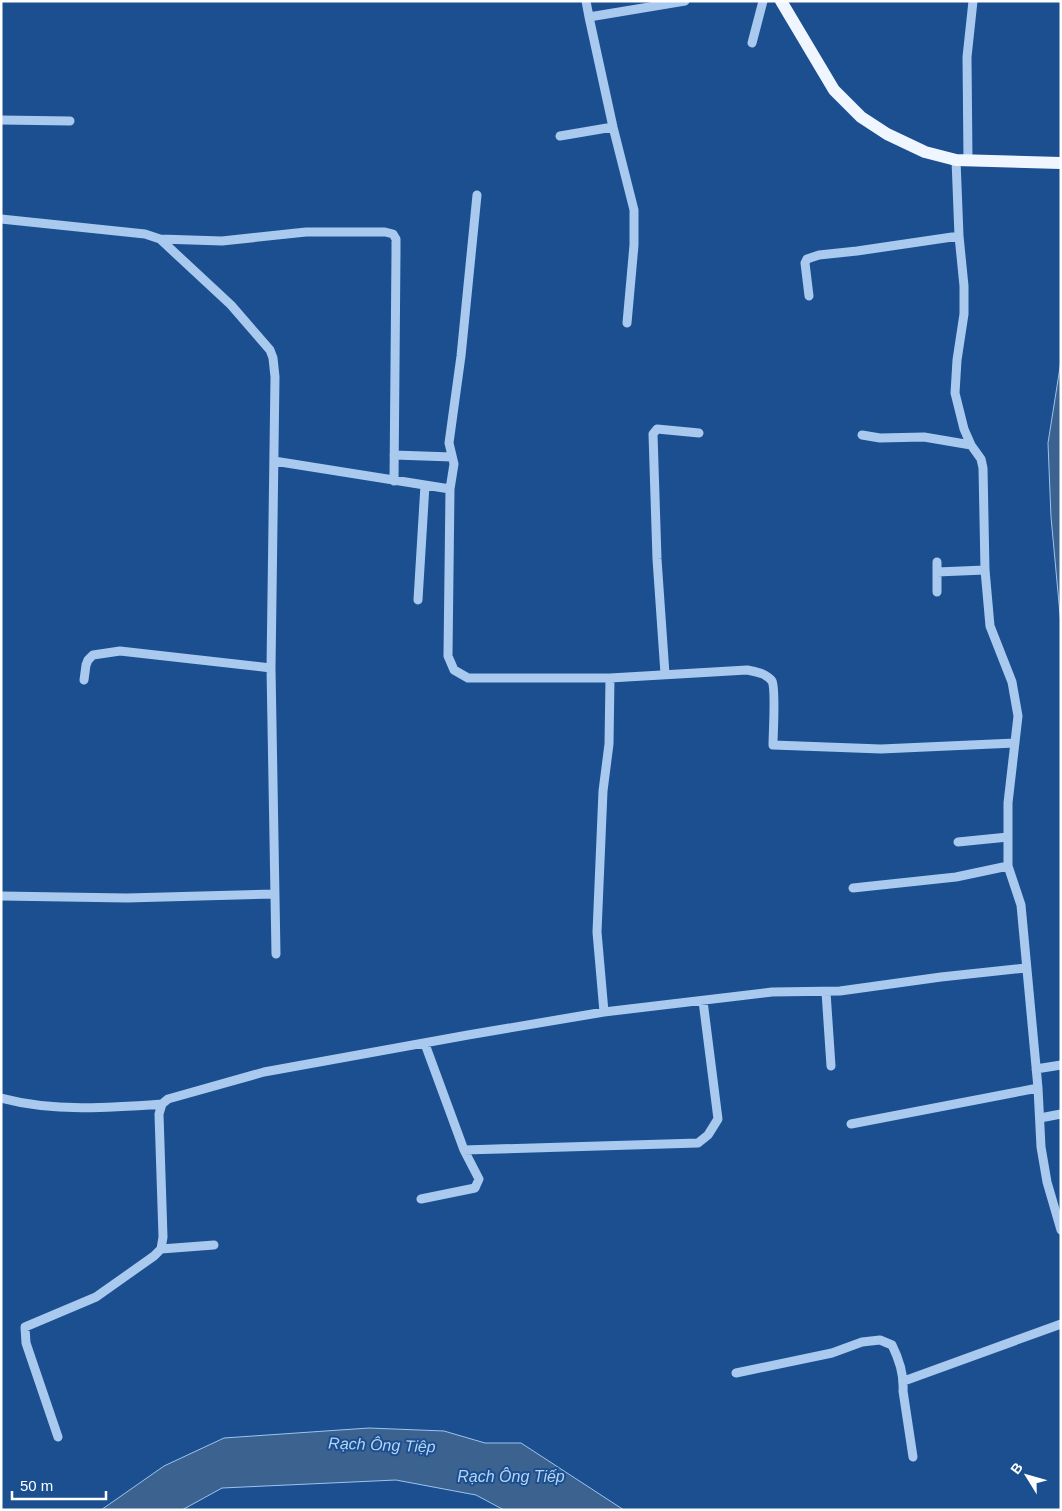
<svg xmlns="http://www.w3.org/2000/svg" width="1062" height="1511" font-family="Arial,sans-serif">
<rect width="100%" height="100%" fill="#1b4f8f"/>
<path fill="#3c6290" stroke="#9cc4f0" d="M1061,361V625L1051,517L1048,443Z
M369,1428L444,1431L485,1443H521L624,1510H504L476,1495L396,1480L222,1488L182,1510H101L164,1466L224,1438Z"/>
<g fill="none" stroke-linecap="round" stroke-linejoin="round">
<path stroke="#a9c9ee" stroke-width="9" d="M586,1L589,17L685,1
M589,17L613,127L634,210V245L627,323
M752,43L763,1
M1,120L70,121
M560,136L613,127
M956,160L959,236L964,286V314L957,360L955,393L964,429L971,445L981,459L983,468L985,570L990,626L1012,682L1018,716L1008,803V866L1021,905L1038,1088L1041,1147L1047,1182L1061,1230
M968,161L967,57L973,1
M477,195L461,356L449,443L454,464L450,489L448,656L454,670L468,678H610L747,670C756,672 766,673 772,681C776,688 773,734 773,745L881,749L1015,743
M1,219L145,234L160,239L222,241L306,232H385L393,234L396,239V252L394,481
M160,239L231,305L270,350L273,358L275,377L271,668L276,954
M809,296L805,263L807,259L819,255L857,251L959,236
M862,435L880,438L924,437L971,445
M394,455L452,457
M274,461L450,489
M937,562V572L985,570
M937,592V572
M418,600L425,485
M665,674L657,559L653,434L657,429L699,433
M84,680L86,665L88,660L93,655L120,651L271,668
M958,842L1008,837
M853,888L956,877L1008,866
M1,896L127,898L274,894
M826,992L831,1066
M604,1012L597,932L603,791L609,744L610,678
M425,1044L464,1150L698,1143L708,1135L718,1119L703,1001
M1036,1069L1061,1065
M1,1098C54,1112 108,1108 162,1104
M1040,1118L1061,1114
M851,1124L1038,1088
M421,1199L475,1188L479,1179L464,1150
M161,1249L214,1245
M736,1373L832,1353L862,1342L880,1340L892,1345C899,1359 904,1376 903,1391L913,1457
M904,1381L1061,1324
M58,1437L26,1343L25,1327L96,1297L154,1256L161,1249L163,1237L159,1114L162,1104L168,1099L264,1072L468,1035L604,1012L772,992L840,991L941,977L1026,968"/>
<path stroke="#f0f6ff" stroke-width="12" d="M781,1L834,90L861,117L887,134L925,152L956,160L1061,163"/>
</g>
<g text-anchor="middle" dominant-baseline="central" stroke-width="4" stroke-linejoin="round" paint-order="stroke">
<g font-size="16" font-style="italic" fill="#b5d3f5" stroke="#1b4f8f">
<text transform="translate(382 1445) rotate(2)">Rạch Ông Tiệp</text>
<text x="511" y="1476">Rạch Ông Tiếp</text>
</g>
</g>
<rect width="1062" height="1511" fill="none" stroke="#ffffff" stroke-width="5"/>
<g transform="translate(1027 1476) rotate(307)" stroke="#1b4f8f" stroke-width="4" paint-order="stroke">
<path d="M0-4L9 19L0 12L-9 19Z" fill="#ffffff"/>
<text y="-8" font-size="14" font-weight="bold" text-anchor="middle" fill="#ffffff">B</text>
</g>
<path d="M12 1491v8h94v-8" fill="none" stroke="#ffffff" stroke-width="2.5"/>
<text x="20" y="1491" font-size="15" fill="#ffffff" stroke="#1b4f8f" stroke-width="4" paint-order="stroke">50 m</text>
</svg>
